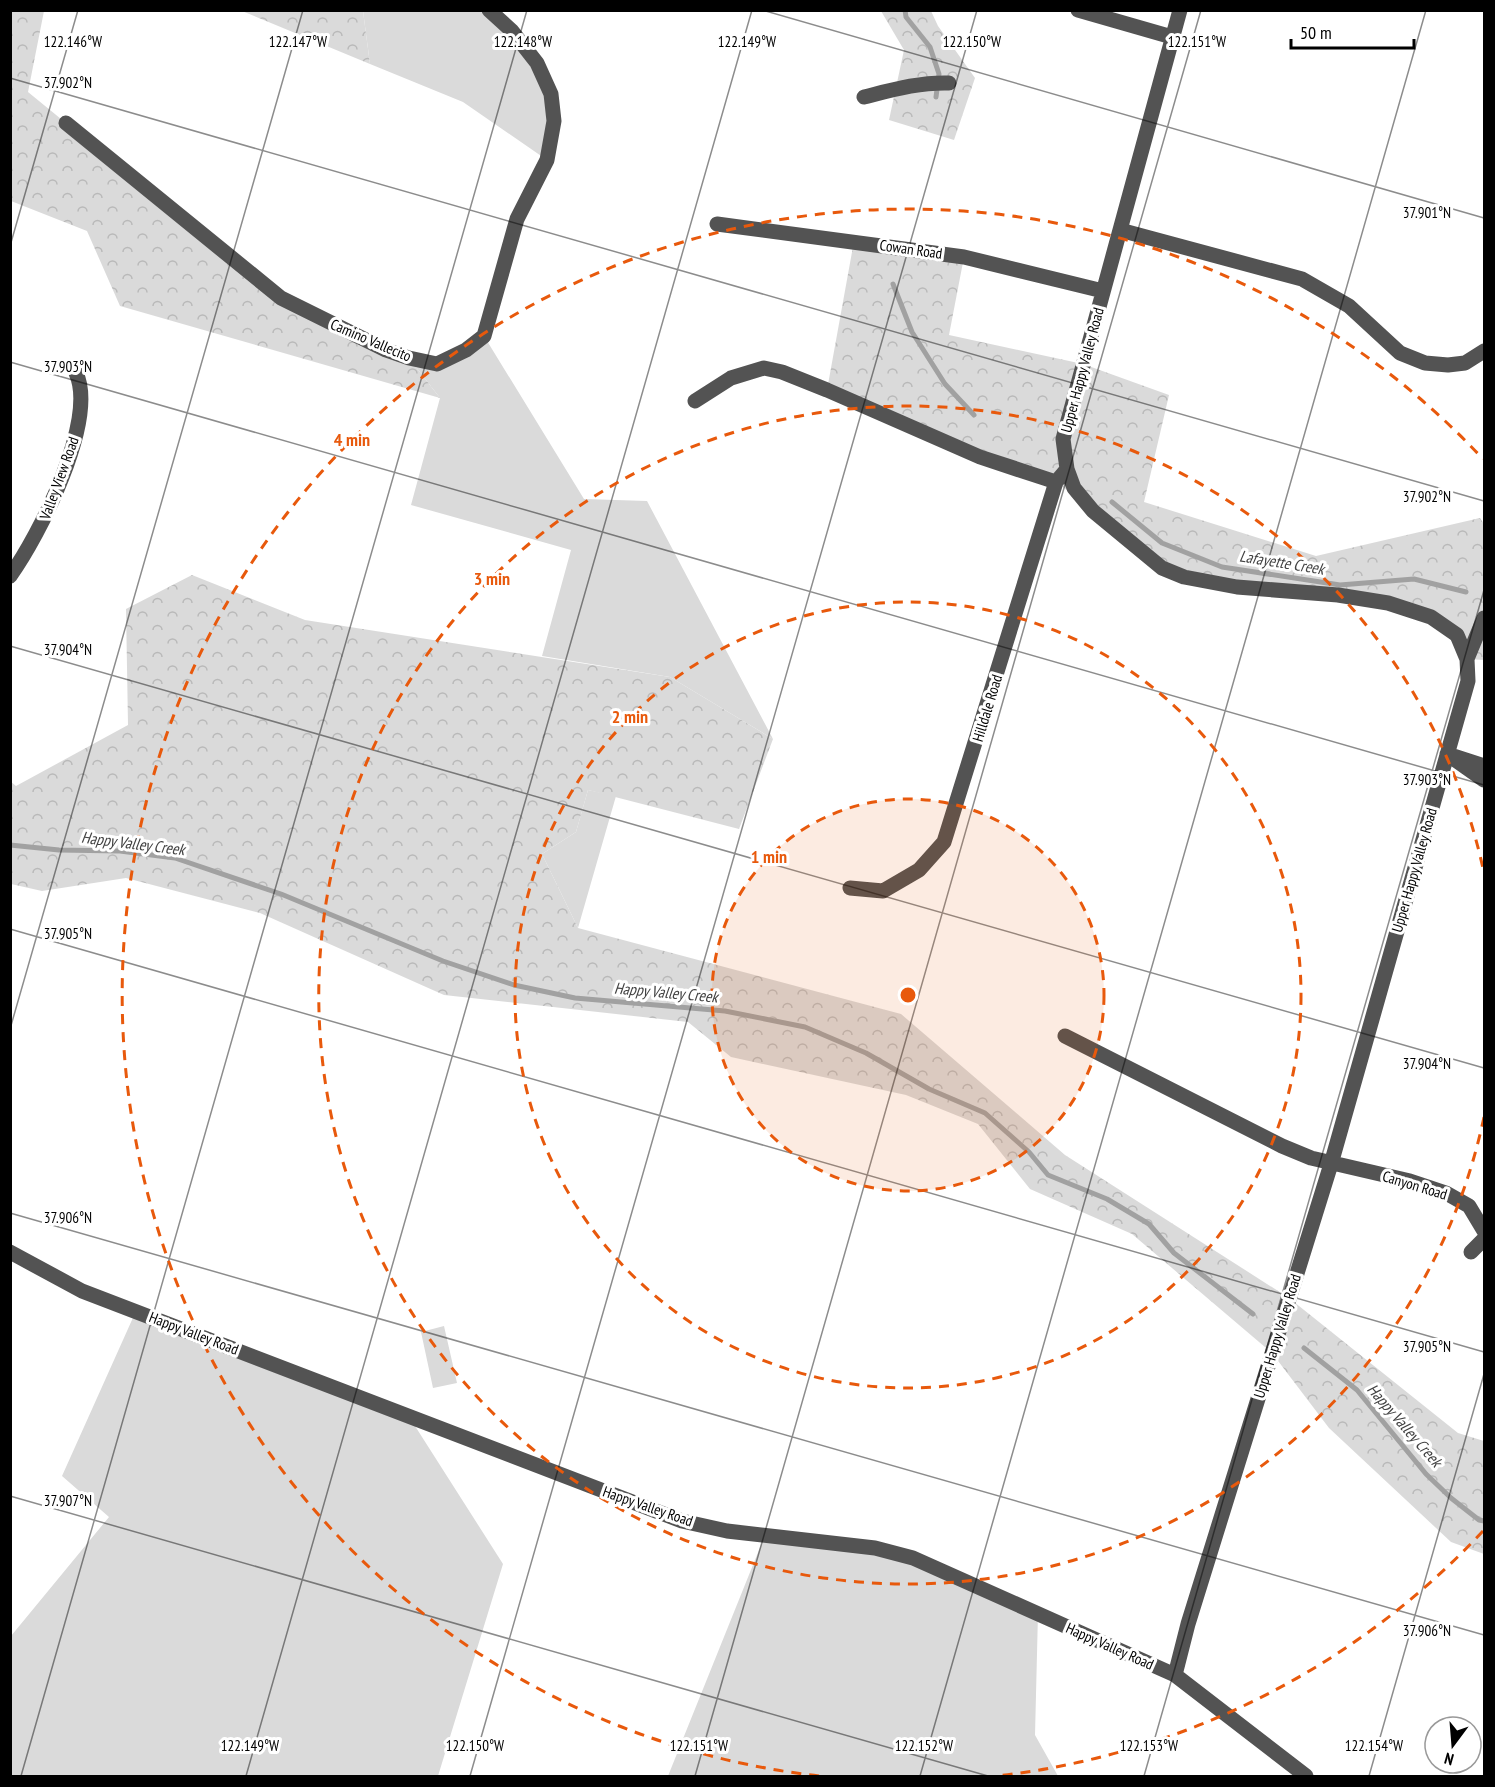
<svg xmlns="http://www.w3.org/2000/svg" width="1495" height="1787" font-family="'PT Sans Narrow',sans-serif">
<defs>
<pattern id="forest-crowns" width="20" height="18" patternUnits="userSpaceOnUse" patternTransform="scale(1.5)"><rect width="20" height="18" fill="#dadada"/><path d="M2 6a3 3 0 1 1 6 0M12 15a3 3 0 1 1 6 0" fill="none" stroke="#b9b9b9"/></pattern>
</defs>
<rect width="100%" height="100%" fill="#fff"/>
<path fill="#dadada" d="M363,11H489L551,94L547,160L463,102L370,64Z
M484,336L584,499L647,501L773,739L670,677L542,656L571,550L411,505L440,398L409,358L438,364Z
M588,790L616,796L578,928L542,854L576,832Z
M136,1311L408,1415L503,1564L438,1776H11V1636L109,1517L62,1476Z
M444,1326L457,1383L433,1388L421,1332Z
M765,1535L875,1548L1038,1613L1035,1735L1058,1776H668Z"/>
<path fill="url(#forest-crowns)" d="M10,11H44L28,92L280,298L409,358L440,398L120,306L87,231L11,201Z
M242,11H363L370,64Z
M881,11H931L938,26L975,78L954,140L889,120L904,50Z
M854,241L964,257L949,335L1083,364L1169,395L1144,502L1316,556L1480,518L1484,524V660L1467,659L1431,617L1184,577L1056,482L827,390Z
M192,575L305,620L670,677L773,739L739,829L588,790L576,832L542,854L578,928L901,1014L1065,1155L1289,1298L1458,1433L1484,1441V1554L1451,1542L1329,1428L1272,1353L1132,1234L1030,1189L978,1124L906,1095L731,1057L688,1022L444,995L260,913L126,878L42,891L11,884L10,781L16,786L128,725L126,609Z"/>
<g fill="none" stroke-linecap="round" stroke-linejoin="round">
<path stroke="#a1a1a1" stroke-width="5" d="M905,10L906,17L930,47L939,74L936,97
M893,284L912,332L945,384L974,415
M1112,502L1162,543L1222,567L1340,585L1414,579L1466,592
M10,845L59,850L120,851L175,858L281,894L443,961L514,985L575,998L725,1011L805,1027L866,1053L929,1089L985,1113L1029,1152L1048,1175L1107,1199L1149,1224L1174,1253L1253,1314
M1304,1348L1357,1390L1426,1474L1451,1498L1479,1520L1484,1521"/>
<path stroke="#535353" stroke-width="15" d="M1078,10L1172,37
M864,97C892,90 920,82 949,83
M66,123L281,298L386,350L409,358L437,364L466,350L484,336L517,219L547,160L554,121L551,94L537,63L512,31L489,10
M717,224L964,257L1103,291
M1120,230L1302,279L1349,306L1400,353L1425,363L1448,365L1465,363L1484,351
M695,401L731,378L764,368L782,372L827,390L980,457L1056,482
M10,576C39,536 98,420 76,373
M1467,659L1484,618
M1484,766L1447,754L1484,780
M850,888L883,891L919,870L944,842L1056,482L1067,469
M1065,1036L1282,1146L1311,1158L1410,1181L1446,1193L1469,1206L1484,1231
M10,1252L82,1291L682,1521L727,1531L875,1548L913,1558L1175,1675L1306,1776
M1471,1252L1484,1239
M1175,1675L1188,1624L1331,1164L1468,681L1467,659L1457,635L1431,617L1388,603L1338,595L1237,587L1184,577L1162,568L1093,511L1074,488L1067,469L1063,439L1180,10"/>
</g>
<path fill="none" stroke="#000" stroke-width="1.5" stroke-opacity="0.45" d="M762,10L1484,218M10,78L1484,501M10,246L78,10M10,362L1484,785M10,646L1484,1068M10,929L1484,1352M10,1029L303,10M10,1213L1484,1635M10,1496L988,1776M21,1776L527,10M246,1776L752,10M470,1776L977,10M695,1776L1201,10M920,1776L1426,10M1144,1776L1484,590M1369,1776L1484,1374"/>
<circle cx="908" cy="995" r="196" fill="#e8590c" fill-opacity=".12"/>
<g fill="none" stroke="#e8590c" stroke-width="3" stroke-dasharray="10 8">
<circle cx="908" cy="995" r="196"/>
<circle cx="908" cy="995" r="393"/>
<path d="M1484 1117A589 589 0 1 1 1484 873"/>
<path d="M1483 1531A786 786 0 0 1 997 1776M819 1776A786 786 0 1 1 1483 459"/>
</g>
<g text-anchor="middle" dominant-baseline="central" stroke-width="6" stroke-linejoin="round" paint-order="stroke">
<g font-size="15" fill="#000" stroke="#fff">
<text transform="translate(911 249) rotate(8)">Cowan Road</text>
<text transform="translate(371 340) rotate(23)">Camino Vallecito</text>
<text transform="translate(1082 370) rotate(-75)">Upper Happy Valley Road</text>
<text transform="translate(59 478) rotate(-70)">Valley View Road</text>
<text transform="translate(987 708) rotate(-73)">Hilldale Road</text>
<text transform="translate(1414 870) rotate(-74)">Upper Happy Valley Road</text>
<text transform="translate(1415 1185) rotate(17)">Canyon Road</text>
<text transform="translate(194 1333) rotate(21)">Happy Valley Road</text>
<text transform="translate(1277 1336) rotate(-73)">Upper Happy Valley Road</text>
<text transform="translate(648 1506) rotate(19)">Happy Valley Road</text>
<text transform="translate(1110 1646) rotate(24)">Happy Valley Road</text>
</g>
<g font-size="16" font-style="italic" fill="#424242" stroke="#fff">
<text transform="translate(1282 562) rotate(9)">Lafayette Creek</text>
<text transform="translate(133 843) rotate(7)">Happy Valley Creek</text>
<text transform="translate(666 992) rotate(5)">Happy Valley Creek</text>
<text transform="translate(1405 1425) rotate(49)">Happy Valley Creek</text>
</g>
</g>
<g font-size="15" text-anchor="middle" fill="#000" stroke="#fff" stroke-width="6" stroke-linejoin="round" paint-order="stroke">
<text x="73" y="47">122.146°W</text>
<text x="298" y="47">122.147°W</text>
<text x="523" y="47">122.148°W</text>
<text x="747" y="47">122.149°W</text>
<text x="972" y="47">122.150°W</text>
<text x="1197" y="47">122.151°W</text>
<text x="68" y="88">37.902°N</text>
<text x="1427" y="218">37.901°N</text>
<text x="68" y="372">37.903°N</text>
<text x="1427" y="502">37.902°N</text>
<text x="68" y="655">37.904°N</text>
<text x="1427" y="785">37.903°N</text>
<text x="68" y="939">37.905°N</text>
<text x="1427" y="1069">37.904°N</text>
<text x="68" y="1223">37.906°N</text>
<text x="1427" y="1352">37.905°N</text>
<text x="68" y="1506">37.907°N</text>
<text x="1427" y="1636">37.906°N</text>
<text x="250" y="1751">122.149°W</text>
<text x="475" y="1751">122.150°W</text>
<text x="699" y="1751">122.151°W</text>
<text x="924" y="1751">122.152°W</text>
<text x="1149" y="1751">122.153°W</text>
<text x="1374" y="1751">122.154°W</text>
</g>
<circle cx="908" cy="995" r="9" fill="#e8590c" stroke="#fff" stroke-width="3"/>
<g font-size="18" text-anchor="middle" font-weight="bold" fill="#e8590c" stroke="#fff" stroke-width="6" stroke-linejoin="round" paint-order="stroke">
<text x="352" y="446">4 min</text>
<text x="492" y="585">3 min</text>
<text x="630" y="723">2 min</text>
<text x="769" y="863">1 min</text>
</g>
<rect width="1495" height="1787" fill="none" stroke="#000000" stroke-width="24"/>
<g transform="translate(1453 1745) rotate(196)"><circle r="28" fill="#ffffff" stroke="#999999" stroke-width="1.5"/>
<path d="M0-4.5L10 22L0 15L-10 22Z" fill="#000000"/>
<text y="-9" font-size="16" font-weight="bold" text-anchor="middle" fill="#000000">N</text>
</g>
<path d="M1291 39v9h123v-9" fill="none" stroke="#000000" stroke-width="3"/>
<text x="1300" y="39" font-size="18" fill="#000000" stroke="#ffffff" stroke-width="4.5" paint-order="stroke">50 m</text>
</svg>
